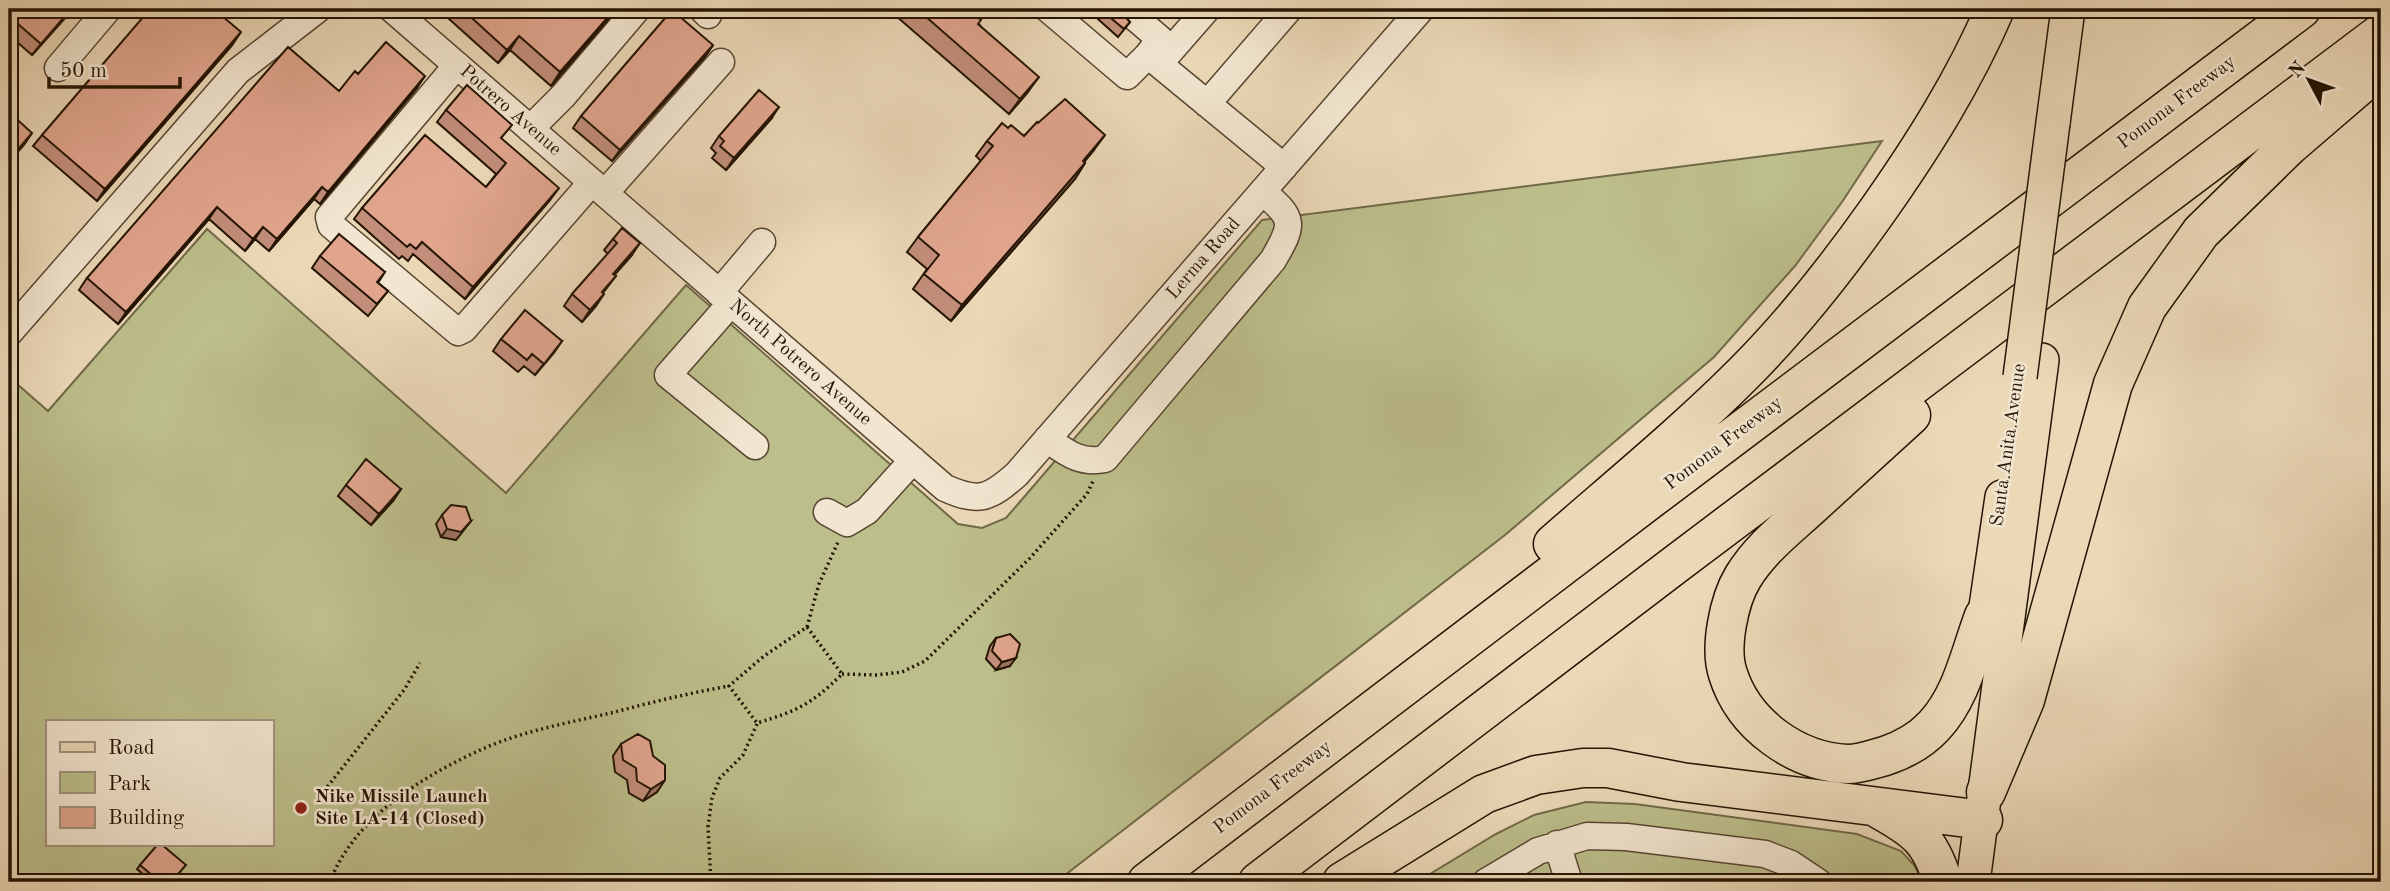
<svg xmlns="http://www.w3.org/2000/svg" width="2390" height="891" font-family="'Old Standard TT',serif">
<rect width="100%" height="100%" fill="#ebd8b7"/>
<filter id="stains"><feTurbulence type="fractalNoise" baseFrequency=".00286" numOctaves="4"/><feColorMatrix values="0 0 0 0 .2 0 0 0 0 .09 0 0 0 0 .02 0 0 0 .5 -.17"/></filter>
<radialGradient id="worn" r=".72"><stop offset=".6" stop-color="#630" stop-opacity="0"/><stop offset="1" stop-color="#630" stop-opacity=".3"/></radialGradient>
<path fill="#bcbe8b" stroke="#706947" stroke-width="2" fill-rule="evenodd" d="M1882,141L1842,202L1795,266L1714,357L1505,535L1056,882H9V377L48,411L207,229L506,493L686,285L958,524L982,528L1006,518L1262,220ZM47,721H271V844H47Z
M1586,802L1635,804L1857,834L1901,851L1914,865L1923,882H1417L1496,834L1534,815Z"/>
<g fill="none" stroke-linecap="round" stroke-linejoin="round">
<g stroke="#564530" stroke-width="29">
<path id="minor" d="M392,9L945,488C979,503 989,499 1017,474L1421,9
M702,9L708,15
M1048,9L1127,76L1148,55L1284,167
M1125,9L1160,39L1148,55
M1159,64L1207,9
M457,65L329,217L331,225L458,332L464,329L592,182
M58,68L108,9
M1207,104L1289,9
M530,129L563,96L637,9
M605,193L721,62
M719,293L762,242
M731,303L668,375L755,446
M9,333L238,71L318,9
M1047,439C1067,453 1080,464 1105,459L1273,260C1294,224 1295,219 1263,192
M827,512L847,523L867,511L913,460
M1557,844L1569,882
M1486,882L1538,851L1587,836L1626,837L1765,854L1791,864L1818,882"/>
</g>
<g stroke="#241403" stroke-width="36">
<path id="major" d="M2053,123L2068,9
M1981,641L2002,497
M1973,882L2042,360"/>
</g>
<g stroke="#241403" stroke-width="41">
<path id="highway" d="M1911,415C1877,446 1843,477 1809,508C1786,529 1760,549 1743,577C1729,600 1719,648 1728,674C1744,725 1796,762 1848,764C1860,764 1873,759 1885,756C1903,750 1921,740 1934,726C1962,696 1970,653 1984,616
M1553,544C1617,488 1683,434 1743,374C1793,324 1837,268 1878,210C1923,146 1964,81 1995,9
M1986,792L2025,700L2113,384L2147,307L2201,232L2289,146L2381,67
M1879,809C1917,830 1930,840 1943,882
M1147,882L1652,498L2301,9
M1258,882L1676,564L2381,33
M1342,882L1484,794L1536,775L1583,768H1608L1681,782L1983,820"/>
</g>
<path stroke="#241403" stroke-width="3.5" stroke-dasharray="2 3.5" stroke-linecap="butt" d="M807,627L842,674C812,704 797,711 757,723L729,686L764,656Z
M807,627L819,584L839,540
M842,674L877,675L902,672L925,661L1030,558L1087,494L1094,479
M324,791L404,690L420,663
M330,882C354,817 426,774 487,747C527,730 572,722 615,712C652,702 690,693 729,686
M711,882L708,827L712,798L720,778L743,755L757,724"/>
<use href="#minor" stroke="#f2e6d0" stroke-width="26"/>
<use href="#major" stroke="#ebd8b7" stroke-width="33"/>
<use href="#highway" stroke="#ebd8b7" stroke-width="38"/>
<g stroke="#241403" stroke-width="36" stroke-linecap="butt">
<path id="major-bridge" d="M2020,377L2053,123"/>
</g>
<use href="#major-bridge" stroke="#ebd8b7" stroke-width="33"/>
</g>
<path fill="#c28e7a" stroke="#241403" stroke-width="2" d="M9,9H73L32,55L9,35Z
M454,9H617L551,86L510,50L498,63L448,18Z
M888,9H982L976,16L979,24L1028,92L1009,114Z
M1090,9H1118L1130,22L1118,37L1089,11Z
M233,44L97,201L33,146L42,135Z
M713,45L705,57L612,161L573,128L581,116Z
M358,74L417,88L320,204L314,199L269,251L255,239L245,251L209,219L118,324L79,290L87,278L339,91Z
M446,110L502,139L550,200L465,299L413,254L408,261L402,256L399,259L354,219L362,208L486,187L496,174L437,122Z
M771,119L726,170L712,158L716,153L711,148L719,136Z
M1038,123L1094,150L1084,162L1085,163L1075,179L951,321L913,289L927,269L907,252L918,237L981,161L976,156L987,141L1008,128L1024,136Z
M613,239L632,255L614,275L616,276L603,293L596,306L582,322L564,306L572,294L608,254L604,250Z
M320,256L385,272L378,283L388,291L368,316L312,268Z
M501,339L562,341L535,375L524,366L518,372L493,351Z
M346,485L401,489L393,501L371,525L338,496Z
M442,515L471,521L456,540L441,537L436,524Z
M996,638L1010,666L996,670L986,659L990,646Z
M621,744L657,792L643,801L629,793L627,780L615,772L613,756Z
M140,865L172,882H152L137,869Z"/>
<path fill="#9e7463" stroke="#241403" stroke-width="2" d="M71,9H73L32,55L41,44Z
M615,9H617L551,86L560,72Z
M241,32L233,44L97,201L105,189Z
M519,36L510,50L498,63L507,50Z
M713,45L705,57L612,161L620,150Z
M425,76L417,88L320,204L328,192Z
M1039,77L1028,92L1009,114L1020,99Z
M779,107L771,119L726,170L734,158Z
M32,133L24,145L9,162V160Z
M1105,135L1094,150L1072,176L1083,161Z
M1085,163L1075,179L951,321L962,305Z
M322,187L314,199L269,251L277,239Z
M559,188L550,200L465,299L473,287Z
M217,207L209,219L118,324L126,312Z
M263,227L255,239L245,251L253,239Z
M640,243L632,255L605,286L613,274Z
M604,294L596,306L582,322L590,310Z
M562,341L554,353L535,375L544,364Z
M401,489L393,501L371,525L379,514Z
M471,521L456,540L441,537L447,529Z
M1016,658L1010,666L996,670L1002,662Z
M665,780L657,792L643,801L651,789Z"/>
<path fill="#e1a58e" stroke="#241403" stroke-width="2" d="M9,9H71L41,44L9,16Z
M150,9H214L241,32L105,189L42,135Z
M462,9H615L560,72L519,36L507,50Z
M917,9H980L975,15L981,20L978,24L1039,77L1020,99Z
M1100,9H1118L1130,22L1124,29Z
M672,10L713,45L620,150L581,116Z
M386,42L425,76L328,192L322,187L277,239L263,227L253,239L217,207L126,312L87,278L288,47L339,91L355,71L358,74Z
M467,85L512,125L501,138L559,188L473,287L422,242L416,249L410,244L407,247L362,208L425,135L486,187L506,163L446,110Z
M759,90L779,107L734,158L720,146L724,141L719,136Z
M1065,99L1105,135L1083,161L1085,163L962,305L924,274L939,255L918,237L993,146L987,141L1002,123L1008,128L1011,125L1024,136L1037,122L1038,123Z
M9,112L32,133L9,160Z
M622,228L640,243L613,274L616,276L602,292L604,294L590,310L572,294L617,243L613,239Z
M339,234L385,272L377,282L388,291L377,304L320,256Z
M525,310L562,341L544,364L532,354L527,360L501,339Z
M366,459L401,489L379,514L346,485Z
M451,505L466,507L471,521L461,532L447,529L442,515Z
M1010,634L1020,644L1016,658L1002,662L992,651L996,638Z
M638,734L650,741L653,756L665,765V780L651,789L637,781L636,768L623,760L621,744Z
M158,844H161L186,865L171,882H160L140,865Z"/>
<circle fill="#8f2418" stroke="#f2e6d0" stroke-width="2.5" cx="301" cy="808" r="7"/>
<g text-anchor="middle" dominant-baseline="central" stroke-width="5" stroke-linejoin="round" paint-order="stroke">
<g font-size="19" fill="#241403" stroke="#f2e6d0">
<text transform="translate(2177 103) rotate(-37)">Pomona Freeway</text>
<text transform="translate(510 111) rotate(41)">Potrero Avenue</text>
<text transform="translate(1204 259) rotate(-49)">Lerma Road</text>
<text transform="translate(800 363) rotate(41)">North Potrero Avenue</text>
<text transform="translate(1724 444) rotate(-37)">Pomona Freeway</text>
<text transform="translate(2009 445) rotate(-82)">Santa Anita Avenue</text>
<text transform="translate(1273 788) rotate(-37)">Pomona Freeway</text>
</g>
<g font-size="19" font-weight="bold" fill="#241403" stroke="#f2e6d0" text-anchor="start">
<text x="315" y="797">Nike Missile Launch<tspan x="315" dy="22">Site LA-14 (Closed)</tspan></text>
</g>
</g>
<rect width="2390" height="891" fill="none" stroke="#ebd8b7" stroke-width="35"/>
<rect x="10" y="10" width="2369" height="870" fill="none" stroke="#241403" stroke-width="3.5"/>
<rect x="18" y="18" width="2355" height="856" fill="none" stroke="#241403" stroke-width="2"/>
<rect x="46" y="720" width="228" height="126" fill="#f2e6d0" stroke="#a0927e" stroke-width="2"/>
<rect x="60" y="742" width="35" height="10" fill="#ebd8b7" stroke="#a0927e" stroke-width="2"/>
<text x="108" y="754" font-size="21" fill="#241403">Road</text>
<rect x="60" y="772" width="35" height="21" fill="#bcbe8b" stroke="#a0927e" stroke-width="2"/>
<text x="108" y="790" font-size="21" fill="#241403">Park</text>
<rect x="60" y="807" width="35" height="21" fill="#e1a58e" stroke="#a0927e" stroke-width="2"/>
<text x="108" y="824" font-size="21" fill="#241403">Building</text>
<g transform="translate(2309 80) rotate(311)" stroke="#f2e6d0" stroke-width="5" paint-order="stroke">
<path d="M0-5L12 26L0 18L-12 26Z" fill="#241403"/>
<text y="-10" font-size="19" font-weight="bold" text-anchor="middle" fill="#241403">N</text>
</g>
<path d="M49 77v10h131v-10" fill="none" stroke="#241403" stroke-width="3.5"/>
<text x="60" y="77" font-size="21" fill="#241403" stroke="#f2e6d0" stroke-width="5" paint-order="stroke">50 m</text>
<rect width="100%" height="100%" filter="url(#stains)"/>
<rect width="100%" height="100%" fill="url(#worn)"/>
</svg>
